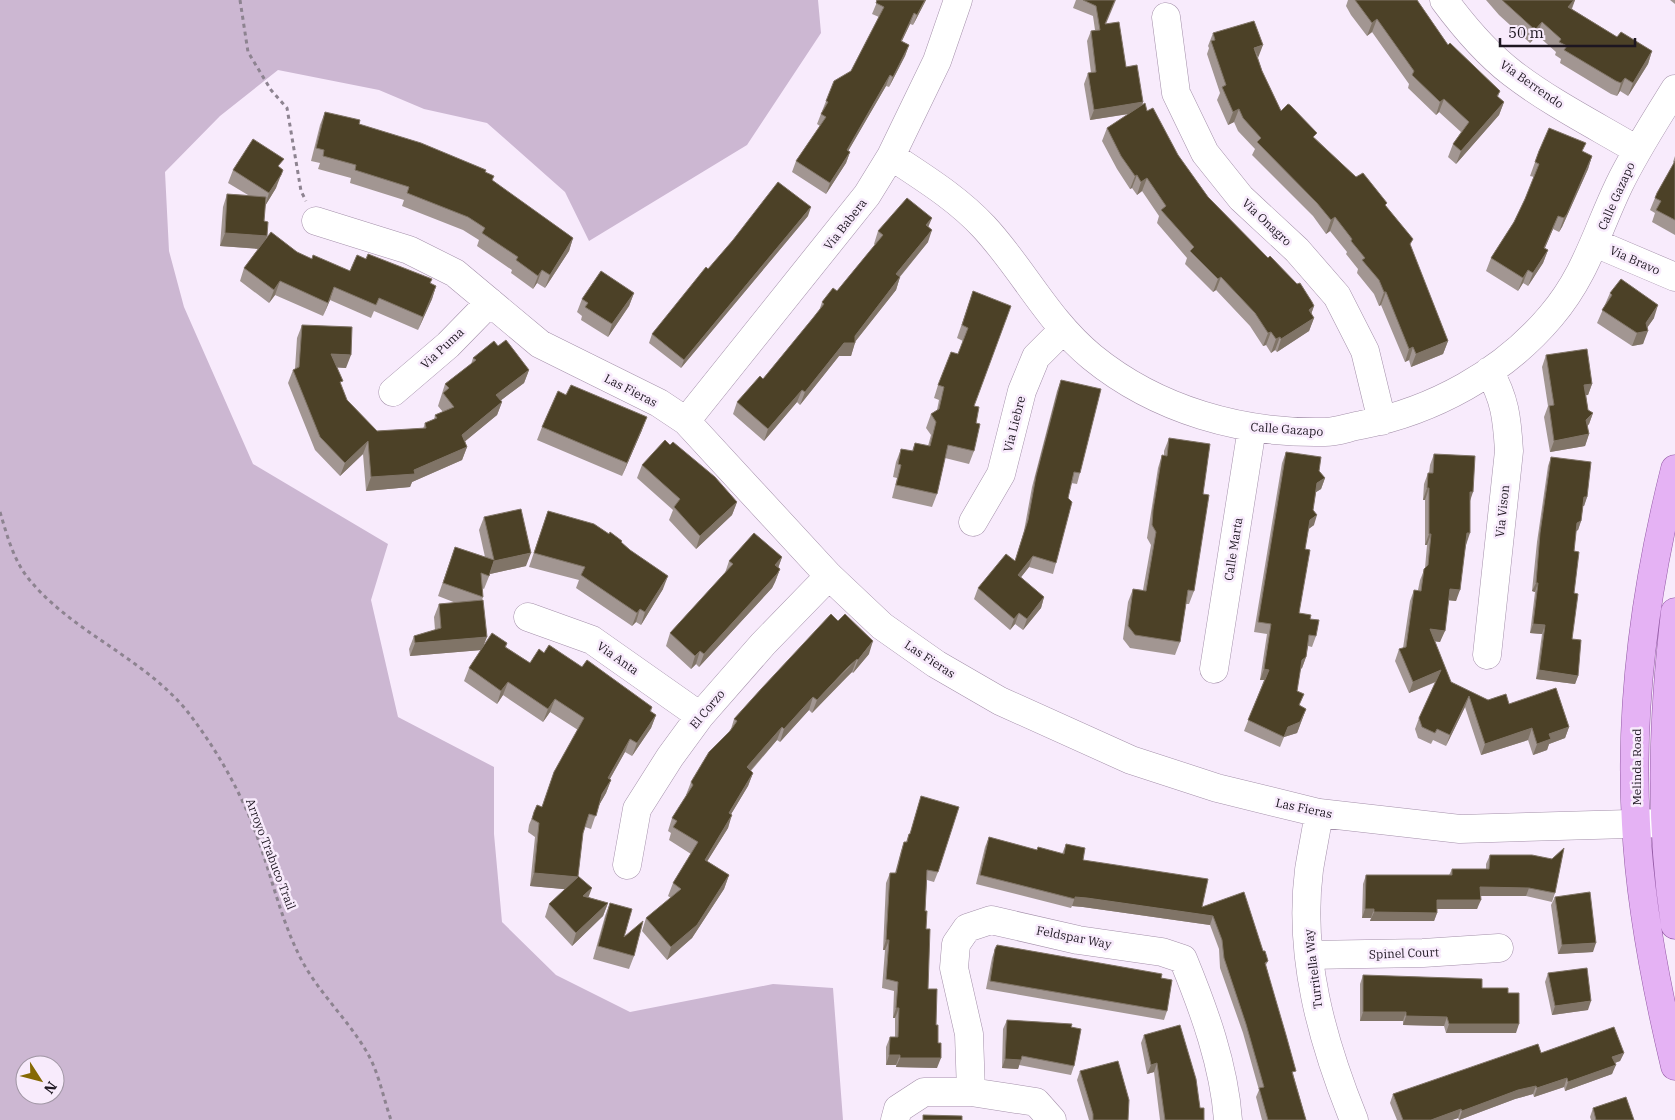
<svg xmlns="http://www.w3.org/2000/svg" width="1675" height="1120" font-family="'IBM Plex Serif',serif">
<rect width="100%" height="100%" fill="#f8ebfc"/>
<path fill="#ccb7d2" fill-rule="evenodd" d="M0,0H818L821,33L747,145L589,241L565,192L487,123L424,109L379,90L278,70L220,116L165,172L169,251L184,307L253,464L388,544L371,600L398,717L494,767V834L502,922L556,975L630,1012L773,984L833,988L843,1120H0ZM25,1065H55V1095H25Z"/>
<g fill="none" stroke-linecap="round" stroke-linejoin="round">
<g stroke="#a490aa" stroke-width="29">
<path id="minor" d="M1444,0C1464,27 1486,53 1512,73C1551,103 1595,125 1637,150
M1166,17L1176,93L1205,153L1241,198L1297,250L1337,296L1365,351L1382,421
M891,156C924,178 957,198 984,227C1023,269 1047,320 1092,357C1157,410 1242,434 1325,432C1337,432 1349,427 1361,425C1433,411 1503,373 1551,316C1586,275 1596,233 1619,185C1635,152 1655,121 1675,89
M316,221L409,250L455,273L540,344L659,403L686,421L829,576L882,626L936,664L1000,701L1131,760L1217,788L1319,813L1460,829L1664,823
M1595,243L1675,277
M393,392L448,345L490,302
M686,421L867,195L891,156L937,61L958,0
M973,522L1001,474L1022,391L1036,357L1063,330
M528,617L592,640L700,716
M1487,655L1509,451C1507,418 1505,399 1489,371
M1214,669L1252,428
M1319,813C1316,832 1312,851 1309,870C1298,956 1322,1041 1354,1120
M627,865L637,809L670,757L700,716L763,644L829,576
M1309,955L1423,953L1499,948
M971,1092L969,1034L954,968L956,944L967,928L991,920L1078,940L1162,952L1183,959C1204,1010 1224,1065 1228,1120
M895,1120L898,1109L924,1092H971L1036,1102L1052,1120"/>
</g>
<g stroke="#935aa5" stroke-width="29">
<path id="major" d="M1675,469C1646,584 1629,704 1636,824C1640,905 1656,987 1675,1066
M1675,612C1663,717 1659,820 1675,925"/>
</g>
<path stroke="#8d8390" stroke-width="3" stroke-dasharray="4 4" stroke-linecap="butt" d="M240,0L248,52L271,90L287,108L301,191L306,201
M0,512C7,535 13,559 28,578C71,632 143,657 187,711C212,743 234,780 250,818C268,861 278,912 298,953C315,989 345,1016 365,1049C378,1069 383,1097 391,1120"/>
<use href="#minor" stroke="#fff" stroke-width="28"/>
<use href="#major" stroke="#e5b2f4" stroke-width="28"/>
</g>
<path fill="#a29692" d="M876,0H926L913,25L910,24L902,41L909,45L905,56L889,87L886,86L848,151L850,152L846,163L826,194L792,172L796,161L820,126L817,124L826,101L851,71L879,17L872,14L877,2Z
M1076,0H1116L1106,24L1143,102L1142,106L1208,197L1314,306L1311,314L1314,318L1309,331L1277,352L1275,350L1271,353L1266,345L1263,346L1250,326L1216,290L1213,292L1185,264L1187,258L1157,223L1159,216L1142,191L1137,195L1132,188L1130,189L1117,169L1102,141L1107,128L1129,114L1090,120L1084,84L1088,73H1091L1087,41L1091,31L1095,30L1093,16L1073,8Z
M1348,0H1417L1448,45L1500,91L1498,97L1504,102L1499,115L1456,164L1448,157L1453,144L1461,132L1439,112L1436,115L1408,88L1409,84L1372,32L1367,36L1351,15L1346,6Z
M1486,0H1575L1572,9L1617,37L1652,51L1648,64L1628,96L1620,91L1617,96L1611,94L1560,63L1561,59L1555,55L1556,52L1537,35L1530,43L1499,15Z
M1670,0H1675V4Z
M1213,33L1258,58L1262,71L1281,111L1315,138L1386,206L1410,246L1448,341L1443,354L1411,367L1409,360L1405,362L1381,305L1379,306L1374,294L1357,273L1358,269L1346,254L1347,252L1330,231L1326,234L1313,216L1252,155L1255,149L1238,131L1234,122L1228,125L1217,100L1220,93L1207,54L1209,48L1208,46Z
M325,112L359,124L485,172L492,181L573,238L569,251L545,288L537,283L533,289L511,273L512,270L477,246L479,240L463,230L402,206L404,200L350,183L351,178L318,169L320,163L311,161L320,125Z
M1539,151L1582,152L1592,156L1588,169L1562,227L1559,232L1553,229L1545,248L1548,250L1543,263L1528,286L1523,283L1518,291L1486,271L1491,258L1514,222L1525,199L1534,177L1530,176Z
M1675,156V235L1652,222L1655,213L1650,210L1657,193L1674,163L1673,162Z
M280,168L276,188L265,206L264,221L267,236L266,238L312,259L350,271L366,259L436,286L432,299L418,330L374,311L371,318L330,300L323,316L275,295L269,303L240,281L244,268L258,249L220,246L223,207L227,194L248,195L228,183L233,170Z
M808,216L681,368L649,343L652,334L708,269Z
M929,227L928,242L900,277L896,290L855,342L851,356H839L800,405L797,402L764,441L733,414L737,402L763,379L813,318L819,311L822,302L837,291L875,245L874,244L878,231Z
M973,291L974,406L976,423L974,451L969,464L945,458L937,494L932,507L892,498L897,478L893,477L896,462L901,449L912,451L915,443L928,446L931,435L926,428L931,414L937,410L939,400L934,398L938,385L958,354L963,341L957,338Z
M634,293L629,306L608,337L581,320L582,316L577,312L582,299Z
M1610,293L1654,318L1647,328L1643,344L1632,346L1597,323Z
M302,325L346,368L337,367L341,385L347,400L377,431L423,429L425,423L434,420L435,415L443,412L438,406L445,384L471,364L473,358L498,346L529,370L524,383L501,400L502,402L497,415L465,441L467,447L462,460L412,482L410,487L366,491L363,454L340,476L315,450L288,383L293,370L295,369L297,338Z
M1546,355L1592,384L1588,395H1586L1588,410L1593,413L1589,424L1587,426L1589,434L1585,446L1550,452L1544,417L1548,406L1542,367Z
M1061,380L1080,473L1077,484L1071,483L1056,563L1053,574L1029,567L1021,577L1044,597L1041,608L1023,630L1015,624L1010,630L974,599L978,588L1015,561L1024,531L1032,487L1057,391Z
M566,395L642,430L622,476L537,440L542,427Z
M1169,438L1203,494L1194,591L1189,604H1186L1180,642L1175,655L1130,648L1123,639L1128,602L1133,589L1143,590L1151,545L1147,538L1158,468L1162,455L1164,456V451Z
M1286,452L1319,471L1325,478L1321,489L1316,492L1313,510L1314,525L1308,529L1305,549L1299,613L1310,619L1316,636L1312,647L1308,646L1306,657L1302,668L1300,669L1297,691L1300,706L1306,709L1297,733L1284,737L1280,747L1244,731L1264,680H1260L1267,634L1254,632L1282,463Z
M1434,454L1470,501L1466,545L1456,601L1449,600L1440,642L1434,641L1451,682L1488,700L1509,704L1569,727L1565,738L1549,744L1547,750L1533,755L1528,740L1481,755L1465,707L1446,746L1433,740L1431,744L1418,738L1415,729L1419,718L1436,682L1409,693L1395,661L1399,649L1403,648L1410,601L1414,590H1418L1420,580L1425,568L1427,545H1425V500H1423L1424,484L1428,473H1429L1430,465Z
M1551,457L1587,497L1584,506H1583L1581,521L1578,530L1576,531L1574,551V593L1572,639L1578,676L1575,684L1536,679L1542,634L1530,633L1535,592L1532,591L1537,542L1548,466Z
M642,465L737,502L732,515L696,549L669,520L673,510L637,478Z
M548,511L621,543L663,589L641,625L636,622L632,626L576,588L579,580L529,567Z
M484,517L526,566L490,574L484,589L482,588L483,597L482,600L483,647L507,643L506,647L530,663L544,653L582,667L652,707L651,712L656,715L651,728L632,756L625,752L610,779L611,780L606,793L599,805L591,829L585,827L583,833L578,876L588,897L608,903L603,916L572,946L545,917L549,904L565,889L530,886L535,837L528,832L529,825L537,805L542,807L554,772L578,730L550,712L543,722L503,695L497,704L464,681L469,668L481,650L410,656L409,649L414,636L435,630L434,617L439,604L456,603L438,596L455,547L485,557L479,530Z
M782,557L778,568L780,569L775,582L772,588L699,667L696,664L691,669L666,646L670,633L725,573L729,561Z
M869,654L853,673L852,672L843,680L812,713L809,710L780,742L777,740L751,771L753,773L748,786L731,814L728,828L707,861L729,875L724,889L692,938L667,960L642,931L646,918L671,898L668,896L673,883L691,854L669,840L671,833L668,831L672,818L687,795H686L691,782L731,729L734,719L762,688Z
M921,796L938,872L934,882L927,880L925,911L926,929L928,989L936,1025L937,1068L896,1067V1065H886V1047L890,1037H895V1018H893L894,991L882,988L885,950H883L886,883L890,873H895L901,851L904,842H906L909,834H910Z
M989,837L1036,850L1062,854L1066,844L1083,860L1202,907L1263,951L1268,961L1266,965L1294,1077L1306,1120H1262L1256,1097L1259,1090L1243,1033L1220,968L1219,949L1210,925L1083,907L1072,906L1071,908L976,884L985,847Z
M1490,855L1555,893L1552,902L1526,896H1480L1477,909H1437V913L1434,921H1370L1371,918H1362L1363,884L1366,875H1449L1452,869H1486V864Z
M1555,897L1593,952L1558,954L1551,905Z
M610,903L624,937L634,956L629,969L593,959L605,916Z
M995,949L1161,978L1167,1011L1164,1020L986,989L992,958Z
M1548,973L1588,1010L1552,1015L1545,982Z
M1363,975L1482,988L1508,993L1516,1033H1446L1444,1026L1403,1025V1021H1360V984Z
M1007,1020L1071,1027L1074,1066L1071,1075L1019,1065L1018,1069L1002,1068L1003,1029Z
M1144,1035L1200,1108L1204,1120H1160L1154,1072L1147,1074L1141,1043Z
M1541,1053H1624L1620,1061L1615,1063L1612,1074L1565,1091L1564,1087L1534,1097L1533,1094L1515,1099L1459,1120L1458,1118L1452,1120H1397L1390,1103L1393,1094Z
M1080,1071L1128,1120H1089L1077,1080Z
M1593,1108L1634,1120H1591L1590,1117Z"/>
<path fill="#807467" d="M925,0H926L913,25L917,15Z
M1574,0H1575L1570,12L1568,7Z
M914,13L910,24L897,51L901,41Z
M1377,19L1372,32L1367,36L1372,23Z
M1542,22L1537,35L1530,43L1535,30Z
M909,45L905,56L889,87L893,77Z
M1263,45L1258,58L1254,48Z
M1652,51L1648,64L1628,96L1633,83Z
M890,75L886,86L843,160L847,150Z
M1625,78L1620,91L1617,96L1621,83Z
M1444,99L1439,112L1436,115L1440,102Z
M1143,102L1140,112L1090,120L1094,110Z
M1504,102L1499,115L1456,164L1461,151Z
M1239,109L1234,122L1228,125L1233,112Z
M850,152L846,163L826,194L830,183Z
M1592,156L1588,169L1562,227L1559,232L1564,218Z
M283,170L276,188L265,206L269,193Z
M1137,175L1132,188L1130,189L1135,176Z
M1147,178L1142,191L1137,195L1141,182Z
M811,207L808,216L681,368L684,360Z
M1558,216L1553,229L1539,261L1544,248Z
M1335,217L1330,231L1326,234L1331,220Z
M932,218L927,230L926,225Z
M932,230L928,242L892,286L896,274Z
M225,233L267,236L262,249L220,246Z
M573,238L569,251L545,288L550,275Z
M1548,250L1543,263L1528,286L1533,273Z
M542,270L537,283L533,289L538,276Z
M1528,270L1523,283L1518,291L1523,278Z
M900,277L896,290L854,343H855L851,356H839L800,405L805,392L844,343L855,336Z
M1221,277L1216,290L1213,292L1218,279Z
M280,281L275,295L269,303L274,290Z
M436,286L432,299L418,330L423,317Z
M334,287L330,300L323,316L328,303Z
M1384,292H1386L1381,305L1379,306Z
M634,293L629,306L608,337L612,324Z
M1658,305L1654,318L1644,332L1648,331L1643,344L1632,346L1637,333L1646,323Z
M1314,306L1309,320V310Z
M1314,318L1309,331L1277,352L1281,339Z
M1271,332L1266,345L1263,346L1268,333Z
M1280,337L1275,350L1271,353L1276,339Z
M1448,341L1443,354L1411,367L1416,354Z
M1413,347L1409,360L1405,362L1409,349Z
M331,354L351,355L346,368L327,367Z
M529,370L524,383L491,408L496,395Z
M1592,384L1588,395L1580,396L1584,385Z
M802,390L797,402L764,441L768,429Z
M502,402L497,415L457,448L462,435Z
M1593,413L1589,424L1582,432L1586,420Z
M647,417L642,430L622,476L627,463Z
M1589,434L1585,446L1550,452L1554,441Z
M368,441L363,454L340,476L345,463Z
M467,447L462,460L412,482L410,487L366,491L371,477L414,470Z
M1325,478L1321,489L1313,494L1317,483Z
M1427,488H1429L1425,500H1423Z
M1470,492H1473L1469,504Z
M1584,497H1587L1584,506H1581Z
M737,502L732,515L696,549L700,536Z
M1317,515L1314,525L1306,531L1310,520Z
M1581,521L1578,530L1574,532L1577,523Z
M1467,533H1470L1466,545H1463Z
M1429,534H1431L1427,545H1425Z
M531,553L526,566L490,574L494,561Z
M1033,556L1029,567L1014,586L1018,575Z
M782,557L777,571L775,565Z
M780,569L775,582L772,588L699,667L704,654Z
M668,576L663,589L641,625L645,612Z
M1536,583H1538L1535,592L1532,591Z
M1450,589L1460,590L1456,601L1446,600Z
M1044,597L1041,608L1023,630L1027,619Z
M640,609L636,622L632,626L637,613Z
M1019,613L1015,624L1010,630L1014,619Z
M1533,624L1545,625L1542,634L1530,633Z
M1430,629L1445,631L1440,642L1425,640Z
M487,637L482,650L410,656L415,643Z
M873,641L869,654L853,673L858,660Z
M700,651L696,664L691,669L695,656Z
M1306,657L1302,668L1298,671L1302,660Z
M857,659L852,672L812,713L817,700Z
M1264,669L1269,670L1265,680H1260Z
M1441,670L1437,681L1409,693L1413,682Z
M1539,670L1578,676L1575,684L1536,679Z
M508,682L503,695L497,704L501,691Z
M1469,696L1465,707L1446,746L1450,735Z
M813,697L809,710L780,742L784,729Z
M555,699L550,712L543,722L548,709Z
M1306,709L1297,733L1284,737L1280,747L1288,727Z
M656,715L651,728L632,756L637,743Z
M782,727L777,740L742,780L747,767Z
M1569,727L1565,738L1549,744L1547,750L1533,755L1537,744L1549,734Z
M1532,728L1528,740L1481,755L1485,744Z
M630,739L625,752L603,791L608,778Z
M753,773L748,786L724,826L729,813Z
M611,780L606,793L598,807L602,794Z
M732,815L728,828L700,873L705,860Z
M534,873L578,877L573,890L530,886Z
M729,875L724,889L692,938L667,960L671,947Z
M1480,887L1529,888L1526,896H1477Z
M592,888L587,901L583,896Z
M1075,897L1087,898L1213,916L1210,925L1083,907L1072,906Z
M1437,900H1481L1477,909H1434Z
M608,903L603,916L572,946L576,933Z
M1365,909H1374L1371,918H1362Z
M1374,912L1437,913L1434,921H1370Z
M886,940H889L885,950H883Z
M1596,943L1593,952L1558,954L1562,945Z
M1591,1001L1588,1010L1552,1015L1555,1006Z
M896,1008H899L895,1018H893Z
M1363,1012H1406L1403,1021H1360Z
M1406,1016L1447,1017L1444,1026L1403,1025Z
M1449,1024H1519L1516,1033H1446Z
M1624,1053L1620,1061L1609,1065L1612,1057Z
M889,1055H900L896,1065H886Z
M900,1058H941L937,1068L896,1067Z
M1005,1059L1021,1060L1018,1069L1002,1068Z
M1157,1063L1154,1072L1147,1074L1151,1065Z
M1616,1065L1612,1074L1565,1091L1568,1082Z
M1567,1078L1564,1087L1534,1097L1537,1088Z
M1536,1086L1533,1094L1515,1099L1459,1120L1462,1111L1518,1090Z
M1461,1109L1458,1118L1452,1120H1431Z"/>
<path fill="#4c4127" stroke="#807467" d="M877,0H925L917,15L914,13L901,41L909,45L893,77L890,75L847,150L850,152L830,183L796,161L826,117L821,114L828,102L826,101L834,81L851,71L884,7L876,3Z
M1083,0H1115L1105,24L1119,22L1126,67L1137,65L1143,102L1094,110L1088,73L1096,72L1091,31L1100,30L1096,6Z
M1355,0H1417L1448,45L1450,43L1500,91L1497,96L1504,102L1461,151L1453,144L1469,122L1444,99L1440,102L1412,75L1414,71L1377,19L1372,23Z
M1502,0H1574L1568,7L1617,37L1621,32L1652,51L1633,83L1625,78L1621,83L1616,81L1564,50L1567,46L1559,42L1561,39L1542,22L1535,30Z
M1254,21L1263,45L1254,48L1262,71L1281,111L1288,104L1290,105L1317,133L1313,137L1356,177L1363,173L1387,203L1385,205L1413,239L1410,244L1448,341L1416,354L1413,347L1409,349L1386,292H1384L1379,280L1362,260L1365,258L1351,241L1352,239L1335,217L1331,220L1317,203L1257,142L1261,138L1243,118L1239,109L1233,112L1222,87L1226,85L1211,41L1215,40L1213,33Z
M1145,103L1147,111L1153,108L1178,155L1208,197L1268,258L1270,256L1297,284L1300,283L1312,302L1314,306L1309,310L1314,318L1281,339L1280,337L1276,339L1271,332L1268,333L1255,313L1221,277L1218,279L1190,251L1194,247L1161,210L1166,206L1147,178L1141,182L1137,175L1135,176L1121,156L1107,128Z
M325,112L360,120L359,124L421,143L486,170L485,172L494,176L492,180L573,238L550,275L542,270L538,276L516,260L518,257L482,233L485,228L468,217L407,193L409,187L355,170L356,165L323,156L324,150L316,148Z
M1549,128L1586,143L1582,151L1592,156L1567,214L1564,218L1558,216L1544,248L1548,250L1533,273L1528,270L1523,278L1491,258L1514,222L1525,199L1539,164L1535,162L1539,151Z
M253,139L284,159L278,166L283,170L281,175L269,193L233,170Z
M1675,161V220L1656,210L1661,201L1655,198L1657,193Z
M778,182L811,207L684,360L652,334L706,267L708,269L733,240Z
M227,194L266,197L264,221L268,222L267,236L225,233Z
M907,198L932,218L926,225L932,230L896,274L900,277L855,336V343H844L805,392L802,390L768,429L737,402L760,376L763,379L813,318L824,304L822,302L833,288L837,291L883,235L878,231Z
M271,232L297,252L312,259L313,255L350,271L357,255L366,259L368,254L432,279L430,283L436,286L423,317L379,298L376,305L334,287L328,303L280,281L274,290L244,268Z
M601,271L634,293L612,324L585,307L588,303L582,299Z
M1621,279L1658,305L1646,323L1648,331L1637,333L1602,310L1612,295L1610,293Z
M973,291L1011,306L974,406L979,407L976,423L980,424L974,451L948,445L937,494L896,485L901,465L898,464L901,449L913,451L915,443L930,446L936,422L931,414L939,409L944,387L938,385L951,352L958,354L968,328L962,325Z
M302,325L352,327L351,355L331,354L343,381L340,382L347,400L377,431L426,428L425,423L437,418L435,415L454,407L443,393L449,388L445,384L476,360L473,358L494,341L498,346L506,340L529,370L496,395L502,402L462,435L467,447L414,470L415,474L371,477L368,441L345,463L320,437L293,370L299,367Z
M1587,349L1592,384L1584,385L1588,410L1593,413L1586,420L1589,434L1554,441L1549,406L1554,405L1546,355Z
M1061,380L1101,389L1080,473L1074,472L1068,498L1072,502L1056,563L1033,556L1018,575L1044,597L1027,619L1019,613L1014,619L978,588L1006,554L1015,561L1028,520L1036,476Z
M571,385L647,417L627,463L542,427L558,391L566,395Z
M1169,438L1210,444L1203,494L1209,495L1194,591L1188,590L1180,642L1135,635L1128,626L1133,589L1146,591L1156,532L1152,525L1153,510L1162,455L1167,456Z
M665,440L670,445L673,442L715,477L737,502L700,536L674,507L680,499L642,465Z
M1286,452L1321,457L1319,471L1325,478L1317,483L1313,510L1317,515L1310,520L1305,549L1310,550L1299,613L1311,615L1310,619L1319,620L1316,636L1309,635L1306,657L1302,660L1297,691L1304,694L1299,705L1306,709L1300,722L1288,727L1284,737L1248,720L1269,670L1264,669L1271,624L1258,622Z
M1434,454L1475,456L1473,492H1470V533H1467L1460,590L1450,589L1445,631L1430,629L1451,682L1488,700L1506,694L1509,704L1556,688L1569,727L1549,734L1551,739L1537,744L1532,728L1485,744L1469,696L1450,735L1437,729L1435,733L1422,727L1419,718L1441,670L1413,682L1399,649L1406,647L1414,590L1421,591L1424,569L1428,565L1431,534H1429V488H1427L1428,473H1433Z
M1551,457L1591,462L1587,497H1584L1581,521L1577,523L1574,551L1579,552L1574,593L1578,594L1572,639L1581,640L1578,676L1539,670L1545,625L1533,624L1538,583H1536L1540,533Z
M521,509L531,553L494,561L489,576L481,573L483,597L443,583L455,547L494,560L484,517Z
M548,511L594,524L609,534L610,532L622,541L621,542L630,550L668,576L645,612L640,609L637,613L581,575L585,567L534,553Z
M754,533L782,557L775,565L780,569L777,574L704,654L700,651L695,656L670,633L733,564L729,561Z
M483,600L487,637L415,643L414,636L441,628L439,604Z
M831,614L838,621L845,614L873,641L858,660L857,659L848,667L817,700L813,697L784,729L782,727L747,767L753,773L729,813L732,815L705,860L729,875L697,925L671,947L646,918L681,889L673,883L698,842L673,827L677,821L672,818L693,785L691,782L709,752L730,731L737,721L734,719L762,688Z
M492,633L507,643L505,647L530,663L539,649L544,653L549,645L582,667L587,660L652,707L650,711L656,715L637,743L630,739L608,778L611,780L602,794L596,816L589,814L583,833L578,876L592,888L583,896L608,903L576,933L549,904L578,877L534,873L539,823L532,819L534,812L537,805L542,807L554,772L584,718L555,699L548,709L508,682L501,691L469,668Z
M921,796L959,807L938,872L927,870L925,911H927L926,929H930L928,989H937L936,1025H938V1043H941V1058H900V1055H889L890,1037H898L899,1008H896L898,982L886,979L889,940H886L890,873H896L904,842H907L909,834H910Z
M989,837L1037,850L1038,847L1064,854L1066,844L1085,848L1083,860L1208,879L1202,907L1244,892L1263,951H1265L1268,961L1265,963L1286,1035L1296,1071L1292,1072L1306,1120H1268L1259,1088L1264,1087L1246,1024L1224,958L1222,940L1213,916L1087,898L1075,897V899L980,875Z
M1564,848L1555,893L1529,888L1480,887L1481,900H1437V913L1374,912V909H1365L1366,875H1452V869H1489L1490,855H1532L1552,859Z
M1590,892L1596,943L1562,945L1555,897Z
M610,903L632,909L624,937L643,921L634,956L598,946Z
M997,945L1162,974L1161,978L1172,980L1167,1011L990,981L995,949Z
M1587,968L1591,1001L1555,1006L1548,973Z
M1363,975L1482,979V988H1508V993H1519V1024H1449L1447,1017L1406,1016V1012H1363Z
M1007,1020L1072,1024L1071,1027L1081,1029L1074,1066L1022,1056L1021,1060L1005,1059Z
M1180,1025L1196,1079L1200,1108H1204V1120H1165L1157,1063L1151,1065L1144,1035Z
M1614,1027L1624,1053L1612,1057L1616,1065L1568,1082L1567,1078L1537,1088L1536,1086L1518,1090L1462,1111L1461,1109L1431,1120H1403L1393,1094L1538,1044L1541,1053Z
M1118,1061L1129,1100L1128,1120H1093V1114L1080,1071Z
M1626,1097L1634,1120H1596L1593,1108Z
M923,1115L962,1116V1120H923Z"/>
<g text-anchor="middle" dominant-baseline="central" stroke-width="5" stroke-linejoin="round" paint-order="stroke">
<g font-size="12" fill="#1d1620" stroke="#f8ebfc">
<text transform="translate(1532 84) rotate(35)">Via Berrendo</text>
<text transform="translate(1616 196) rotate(-66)">Calle Gazapo</text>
<text transform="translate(1267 222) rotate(43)">Via Onagro</text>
<text transform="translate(845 224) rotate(-52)">Via Babera</text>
<text transform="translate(1635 260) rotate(24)">Via Bravo</text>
<text transform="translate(442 348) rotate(-43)">Via Puma</text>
<text transform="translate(631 390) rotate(27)">Las Fieras</text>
<text transform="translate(1014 424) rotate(-76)">Via Liebre</text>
<text transform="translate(1287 429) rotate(4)">Calle Gazapo</text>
<text transform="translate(1502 511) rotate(-84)">Via Vison</text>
<text transform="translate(1233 549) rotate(-81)">Calle Marta</text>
<text transform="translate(618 658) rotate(35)">Via Anta</text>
<text transform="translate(930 659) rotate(33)">Las Fieras</text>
<text transform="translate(707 709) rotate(-50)">El Corzo</text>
<text transform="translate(1636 767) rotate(-90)">Melinda Road</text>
<text transform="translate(1304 808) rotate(12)">Las Fieras</text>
<text transform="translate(271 854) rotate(69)">Arroyo Trabuco Trail</text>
<text transform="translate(1074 937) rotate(11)">Feldspar Way</text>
<text transform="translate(1404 953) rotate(-2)">Spinel Court</text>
<text transform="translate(1313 969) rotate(-97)">Turritella Way</text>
</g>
</g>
<g transform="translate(40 1080) rotate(126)"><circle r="24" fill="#f8ebfc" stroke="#a096a4"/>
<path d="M0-4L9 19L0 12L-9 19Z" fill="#866904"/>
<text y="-8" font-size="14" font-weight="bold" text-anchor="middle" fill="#1d1620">N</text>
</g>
<path d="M1500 38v8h135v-8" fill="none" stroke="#1d1620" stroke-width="2.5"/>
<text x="1508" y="38" font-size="15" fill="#1d1620" stroke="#f8ebfc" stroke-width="4" paint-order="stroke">50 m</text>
</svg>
